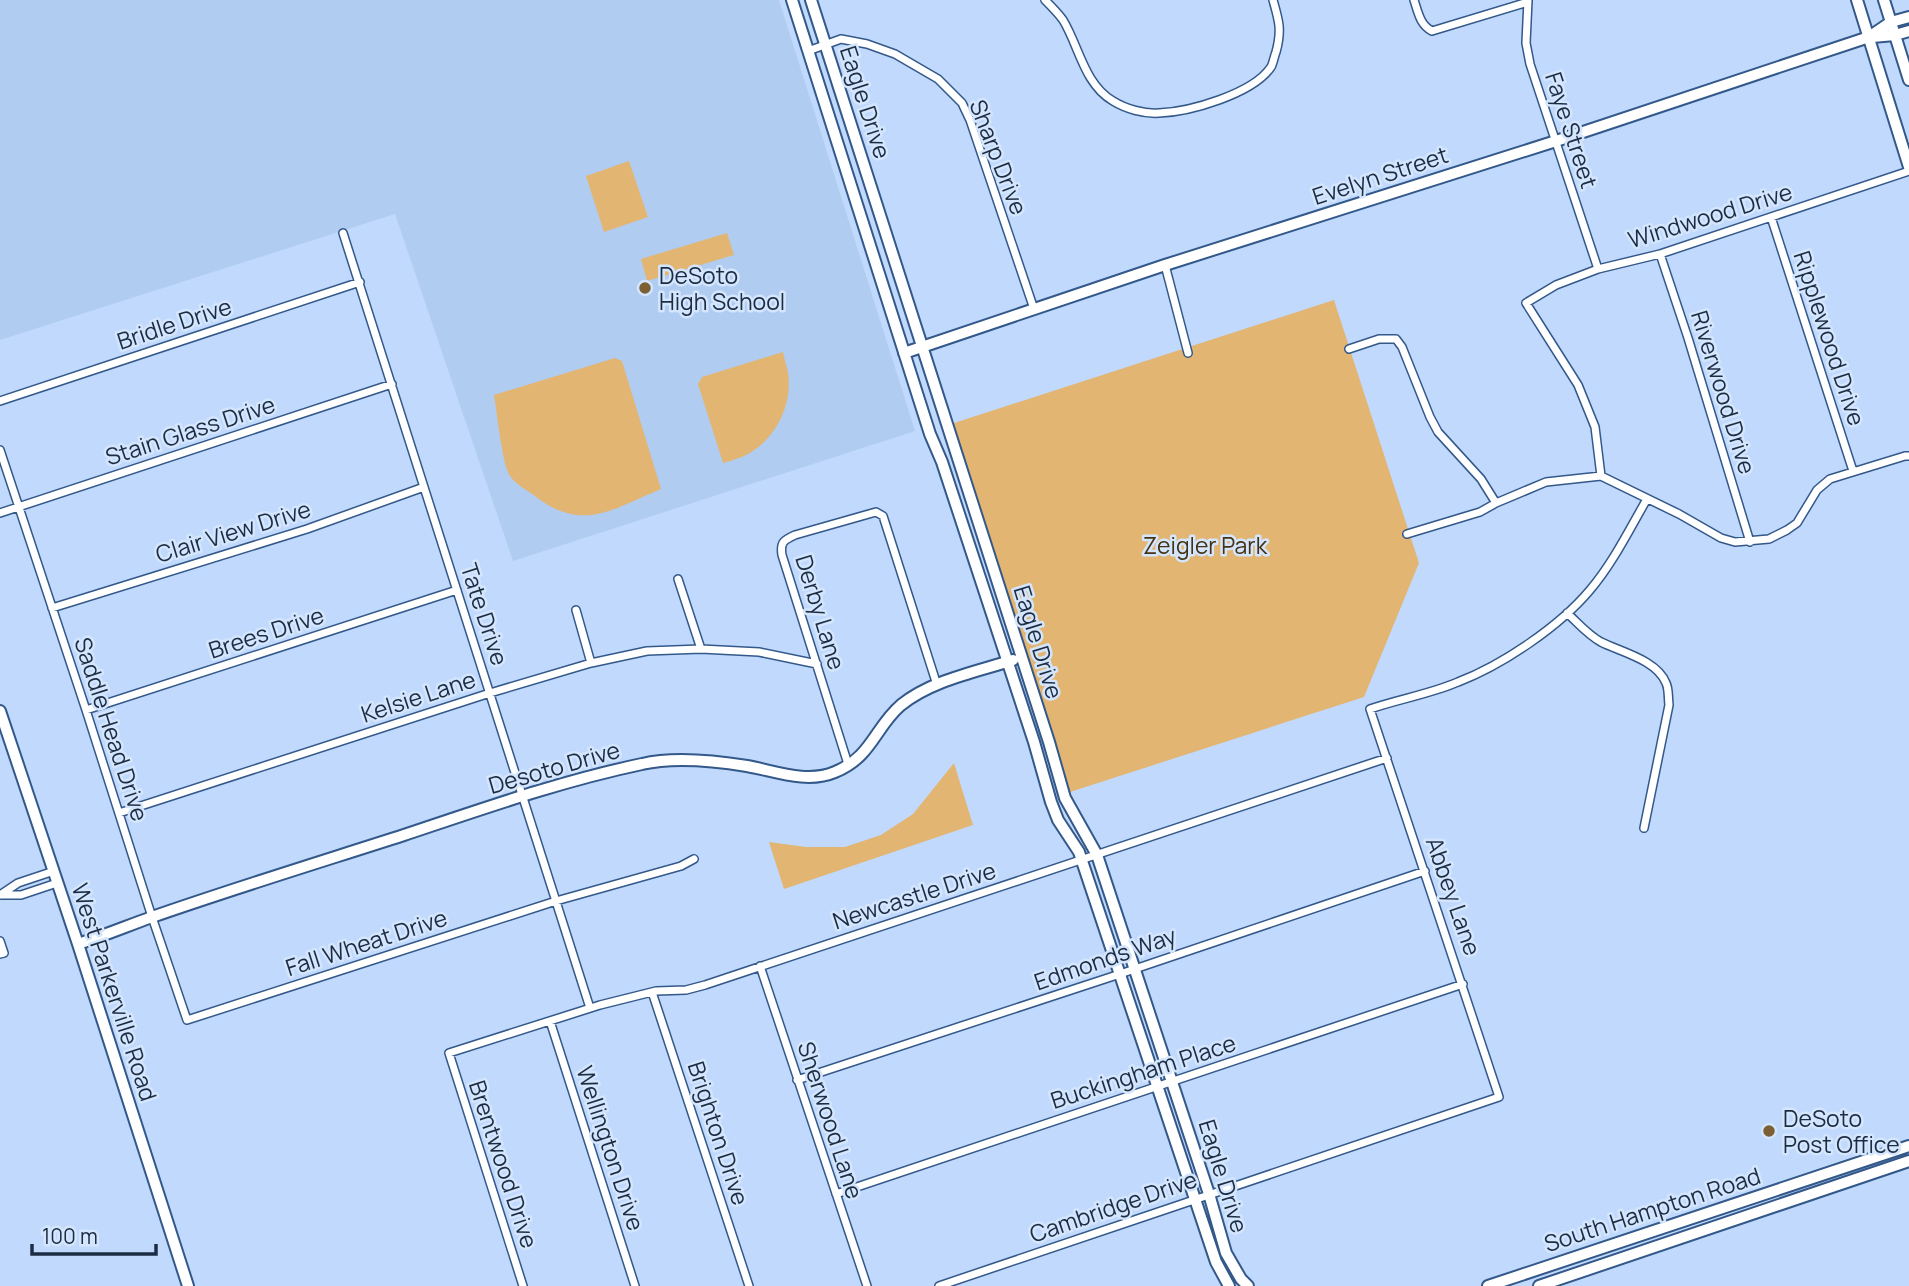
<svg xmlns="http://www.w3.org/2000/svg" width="1909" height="1286" font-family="Manrope,sans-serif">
<rect width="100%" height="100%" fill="#c0d9fc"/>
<path fill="#b0ccf1" d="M0,0H779L915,431L513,561L395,214L0,340Z"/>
<path fill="#e3b572" d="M629,161L648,217L604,232L586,176Z
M727,233L734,255L647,281L641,259Z
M1334,300L1419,563L1364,697L1070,792L951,424Z
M783,352C784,359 787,366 788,373C793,406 774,442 744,456C737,459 730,461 723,463L698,384L702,377Z
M615,358L622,361L661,489C613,509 582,533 535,496C527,490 514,483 510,476C502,464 497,412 494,395Z
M954,763L973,825L784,889L769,842L806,847H845L881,835L913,814Z"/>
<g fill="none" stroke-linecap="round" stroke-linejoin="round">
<g stroke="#33588a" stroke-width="10">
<path id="street" d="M1045,0C1051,6 1058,13 1063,20C1079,46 1084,84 1113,101C1126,109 1144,114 1159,113C1189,112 1253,94 1271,67C1273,64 1274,57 1276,52C1282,30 1279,21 1273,0
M1414,0C1418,12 1420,25 1432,31L1528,2
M1528,0L1526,43L1530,64L1598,269
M808,51L841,39L867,44L895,54L938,79L962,103L970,120L1034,309
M1771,217L1853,471
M343,233L590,1008
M1660,254L1688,338L1750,542
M1165,265L1188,353
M1349,349L1379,339H1396L1402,347L1430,417L1438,432L1481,479L1496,503
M0,401L360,282
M0,450L86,710L152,917L187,1020L556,901L681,866L694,859
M1601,476L1595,427L1578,385L1526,303L1556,285L1598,269L1660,254L1909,171
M0,513L392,384
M1407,534L1480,512L1496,503L1546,482L1601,476L1679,514L1721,538L1735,542L1769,539L1787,530L1797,523L1817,490L1830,479L1905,456H1909
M678,579L701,649
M52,608L307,529L424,487
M576,610L591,663
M1567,613C1578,623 1588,635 1601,642C1621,652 1657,660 1666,683C1669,689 1668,697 1669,705L1644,828
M86,710L457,590
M848,764L782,555C780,542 784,540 795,535L876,512L883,516L937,685
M119,813L490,693L591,663L647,651L701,649L759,652L817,664
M0,895L18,883L54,871
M1,895H21L57,883
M0,941L4,953L0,954
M760,966L867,1286
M652,992L749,1286
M550,1021L635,1286
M797,1080L1120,974L1425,871
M836,1194L1463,984
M523,1286L449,1053L600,1005L656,991L686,990L705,985L1387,758
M939,1286L1499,1097L1370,709C1399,699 1430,694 1458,682C1502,665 1559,627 1590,590C1613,563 1629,530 1647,499"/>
</g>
<g stroke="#33588a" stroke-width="14">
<path id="secondary" d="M792,0L930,434L942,462L1034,742L1051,802L1058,820L1079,852L1216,1262L1229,1286
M811,0L1049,742L1065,798L1097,855L1209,1194L1226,1253L1241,1279L1248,1286
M1872,37L1895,35L1909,31
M904,353L1165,265L1556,141L1869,37L1891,22L1909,17
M0,711L78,944L188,1286
M78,944C103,936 127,926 152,917C235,888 320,862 404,835C482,809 561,781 642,764C672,757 716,761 747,766C775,771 807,784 835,772C872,757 875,727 901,705C932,680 976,672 1013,660
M1488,1286L1909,1146
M1539,1286L1909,1161"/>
</g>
<g stroke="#33588a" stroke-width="14">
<path id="primary" d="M1857,0L1909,167
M1884,0L1909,80"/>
</g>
<use href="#street" stroke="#fff" stroke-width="7"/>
<use href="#secondary" stroke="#fff" stroke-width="10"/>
<use href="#primary" stroke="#fff" stroke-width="10"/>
</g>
<g fill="#7c5f33" stroke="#d4e6fd" stroke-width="2.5">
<circle cx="645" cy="288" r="7"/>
<circle cx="1769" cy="1131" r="7"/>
</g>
<g text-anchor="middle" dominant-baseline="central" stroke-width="5" stroke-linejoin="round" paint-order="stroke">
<g font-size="23" fill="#1c2d43" stroke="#d4e6fd">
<text transform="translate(866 102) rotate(72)">Eagle Drive</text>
<text transform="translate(1572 130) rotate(72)">Faye Street</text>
<text transform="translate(999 157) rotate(69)">Sharp Drive</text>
<text transform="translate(1380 175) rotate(-18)">Evelyn Street</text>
<text transform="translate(1710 215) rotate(-17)">Windwood Drive</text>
<text transform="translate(174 323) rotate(-18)">Bridle Drive</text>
<text transform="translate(1830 338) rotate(72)">Ripplewood Drive</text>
<text transform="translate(1724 392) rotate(73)">Riverwood Drive</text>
<text transform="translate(190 430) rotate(-18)">Stain Glass Drive</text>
<text transform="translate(233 531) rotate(-17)">Clair View Drive</text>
<text transform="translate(821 612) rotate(73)">Derby Lane</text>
<text transform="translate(485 614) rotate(72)">Tate Drive</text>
<text transform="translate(266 632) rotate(-18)">Brees Drive</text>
<text transform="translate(1039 642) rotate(73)">Eagle Drive</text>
<text transform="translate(418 696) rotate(-18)">Kelsie Lane</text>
<text transform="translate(112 729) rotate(72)">Saddle Head Drive</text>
<text transform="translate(554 767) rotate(-16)">Desoto Drive</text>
<text transform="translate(914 895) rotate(-18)">Newcastle Drive</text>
<text transform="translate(1454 896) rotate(71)">Abbey Lane</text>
<text transform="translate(366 942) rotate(-18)">Fall Wheat Drive</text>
<text transform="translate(1105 958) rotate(-19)">Edmonds Way</text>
<text transform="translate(115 992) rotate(72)">West Parkerville Road</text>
<text transform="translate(1143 1071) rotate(-18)">Buckingham Place</text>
<text transform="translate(831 1120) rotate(72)">Sherwood Lane</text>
<text transform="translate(719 1133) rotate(72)">Brighton Drive</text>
<text transform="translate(611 1148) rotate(72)">Wellington Drive</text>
<text transform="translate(504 1164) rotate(72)">Brentwood Drive</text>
<text transform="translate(1224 1176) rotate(73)">Eagle Drive</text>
<text transform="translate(1113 1206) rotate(-19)">Cambridge Drive</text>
<text transform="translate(1652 1209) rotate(-18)">South Hampton Road</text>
</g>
<g font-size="23" fill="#1c2d43" stroke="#d4e6fd" text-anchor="start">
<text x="659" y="275">DeSoto<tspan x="659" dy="26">High School</tspan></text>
<text x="1783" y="1118">DeSoto<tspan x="1783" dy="26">Post Office</tspan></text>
</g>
<g font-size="23" fill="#463213" stroke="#d4e6fd">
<text x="1205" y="545">Zeigler Park</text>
</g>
</g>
<path d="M32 1244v10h124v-10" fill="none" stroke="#1c2d43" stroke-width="3.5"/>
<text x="42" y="1244" font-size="21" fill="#1c2d43" stroke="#d4e6fd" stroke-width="5" paint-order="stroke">100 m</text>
</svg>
